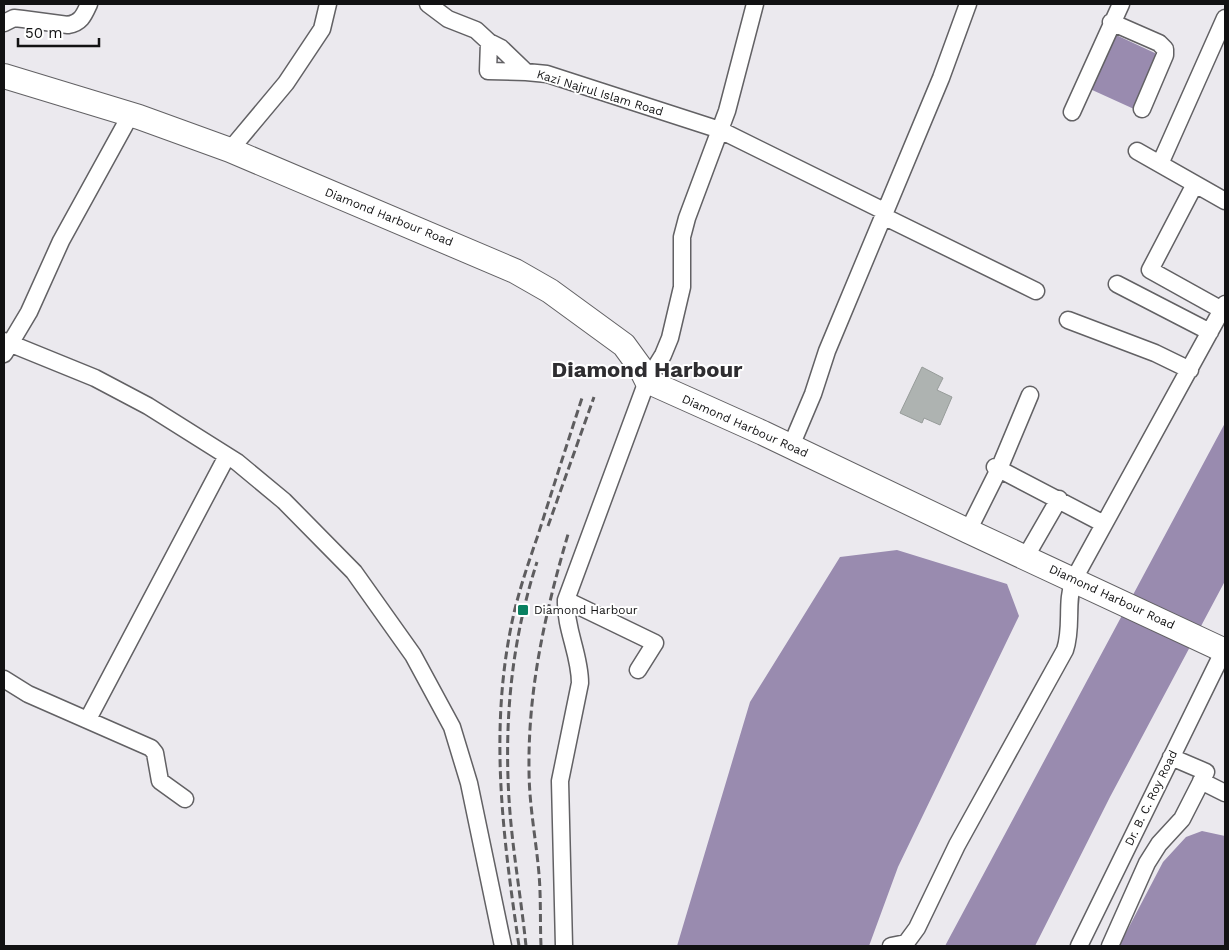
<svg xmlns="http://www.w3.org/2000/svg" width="1229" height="950" font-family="'Work Sans',sans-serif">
<rect width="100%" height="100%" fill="#ebe9ee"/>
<path fill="#998baf" d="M1114,34L1157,54L1134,109L1090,89Z
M1225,423V581L1110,797L1035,946H945Z
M897,550L1007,584L1019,616L898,867L869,946H677L750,702L840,557Z
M1202,831L1225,836V946H1119L1163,862L1186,837Z"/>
<path fill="#aeb3b1" stroke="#979c9a" d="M922,367L943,378L937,390L952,397L940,425L924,418L922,423L900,413Z"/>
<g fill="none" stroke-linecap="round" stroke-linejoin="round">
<g stroke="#626164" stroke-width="19">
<path id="minor" d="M428,4L448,19L476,30L489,42L488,71L526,72
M1111,22L1159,43L1165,49V55L1142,109
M4,23L14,18L23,19L68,25C81,23 84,15 89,4
M489,42L501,48L526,72L547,74L720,130L884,211
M1072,112L1121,4
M230,150L286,83L322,29L328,4
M1137,151L1225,201
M1160,164L1225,18
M1195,184L1150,270L1222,310
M883,216L1036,291
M1117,284L1210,332
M1068,320L1155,353L1190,370
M4,341L95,378L148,406L237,462L284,501L354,572L413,655L452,727L469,783L503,946
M4,354L29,312L61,241L131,114
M791,446L813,394L827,351L941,78L968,4
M995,467L1104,524
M968,531L999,469L1030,395
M1025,558L1059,499
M566,600L655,643L638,670
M4,679L28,694L151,748L155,753L160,781L185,799
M88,719L227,456
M1201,781L1225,793
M564,946L560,781L580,683C580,654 565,629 566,600L647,381L663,355L670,338L682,287V237L687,218L727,111L755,4
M891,946L906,943L917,928L957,845L1065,650C1073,626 1065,603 1074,579L1225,304
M1079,946L1225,648
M1110,946L1147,863L1159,844L1182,819L1206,772L1171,757"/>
</g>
<g stroke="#626164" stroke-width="26">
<path id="highway" d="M4,76L139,117L230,150L515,271L550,291L624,345L640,367L647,381L763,433L968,531L1225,651"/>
</g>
<use href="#minor" stroke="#fff" stroke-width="16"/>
<use href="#highway" stroke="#fff" stroke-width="24"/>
<path stroke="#5e5d5f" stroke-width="3" stroke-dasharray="8 4" stroke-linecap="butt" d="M548,526L594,397
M519,946C503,837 489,732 512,622C518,593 528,564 538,535C553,488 568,441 583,395
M526,946C521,897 512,848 509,799C504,718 512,639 537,562
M541,946C540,922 541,898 539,874C536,839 529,805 529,769C528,687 546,609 569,531"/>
</g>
<rect fill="#098161" stroke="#fff" stroke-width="2" x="517" y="604" width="12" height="12" rx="2.5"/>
<g text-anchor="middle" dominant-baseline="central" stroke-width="4" stroke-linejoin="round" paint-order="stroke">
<g font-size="12" fill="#121213" stroke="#fff">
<text transform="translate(600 93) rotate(17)">Kazi Najrul Islam Road</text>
<text transform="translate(389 217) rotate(22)">Diamond Harbour Road</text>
<text transform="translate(745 426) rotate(24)">Diamond Harbour Road</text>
<text transform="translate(1112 597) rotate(25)">Diamond Harbour Road</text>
<text transform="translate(1151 798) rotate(-64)">Dr. B. C. Roy Road</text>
</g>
<g font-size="12" fill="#121213" stroke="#fff" text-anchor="start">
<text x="534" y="610">Diamond Harbour</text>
</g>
<g font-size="22" font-weight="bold" fill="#2e2d30" stroke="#fff">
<text x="647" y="369">Diamond Harbour</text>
</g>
</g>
<rect width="1229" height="950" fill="none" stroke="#121213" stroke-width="10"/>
<path d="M18 38v8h81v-8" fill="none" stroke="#121213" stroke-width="2.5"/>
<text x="25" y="38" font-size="15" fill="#121213" stroke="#ffffff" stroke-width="4" paint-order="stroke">50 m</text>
</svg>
